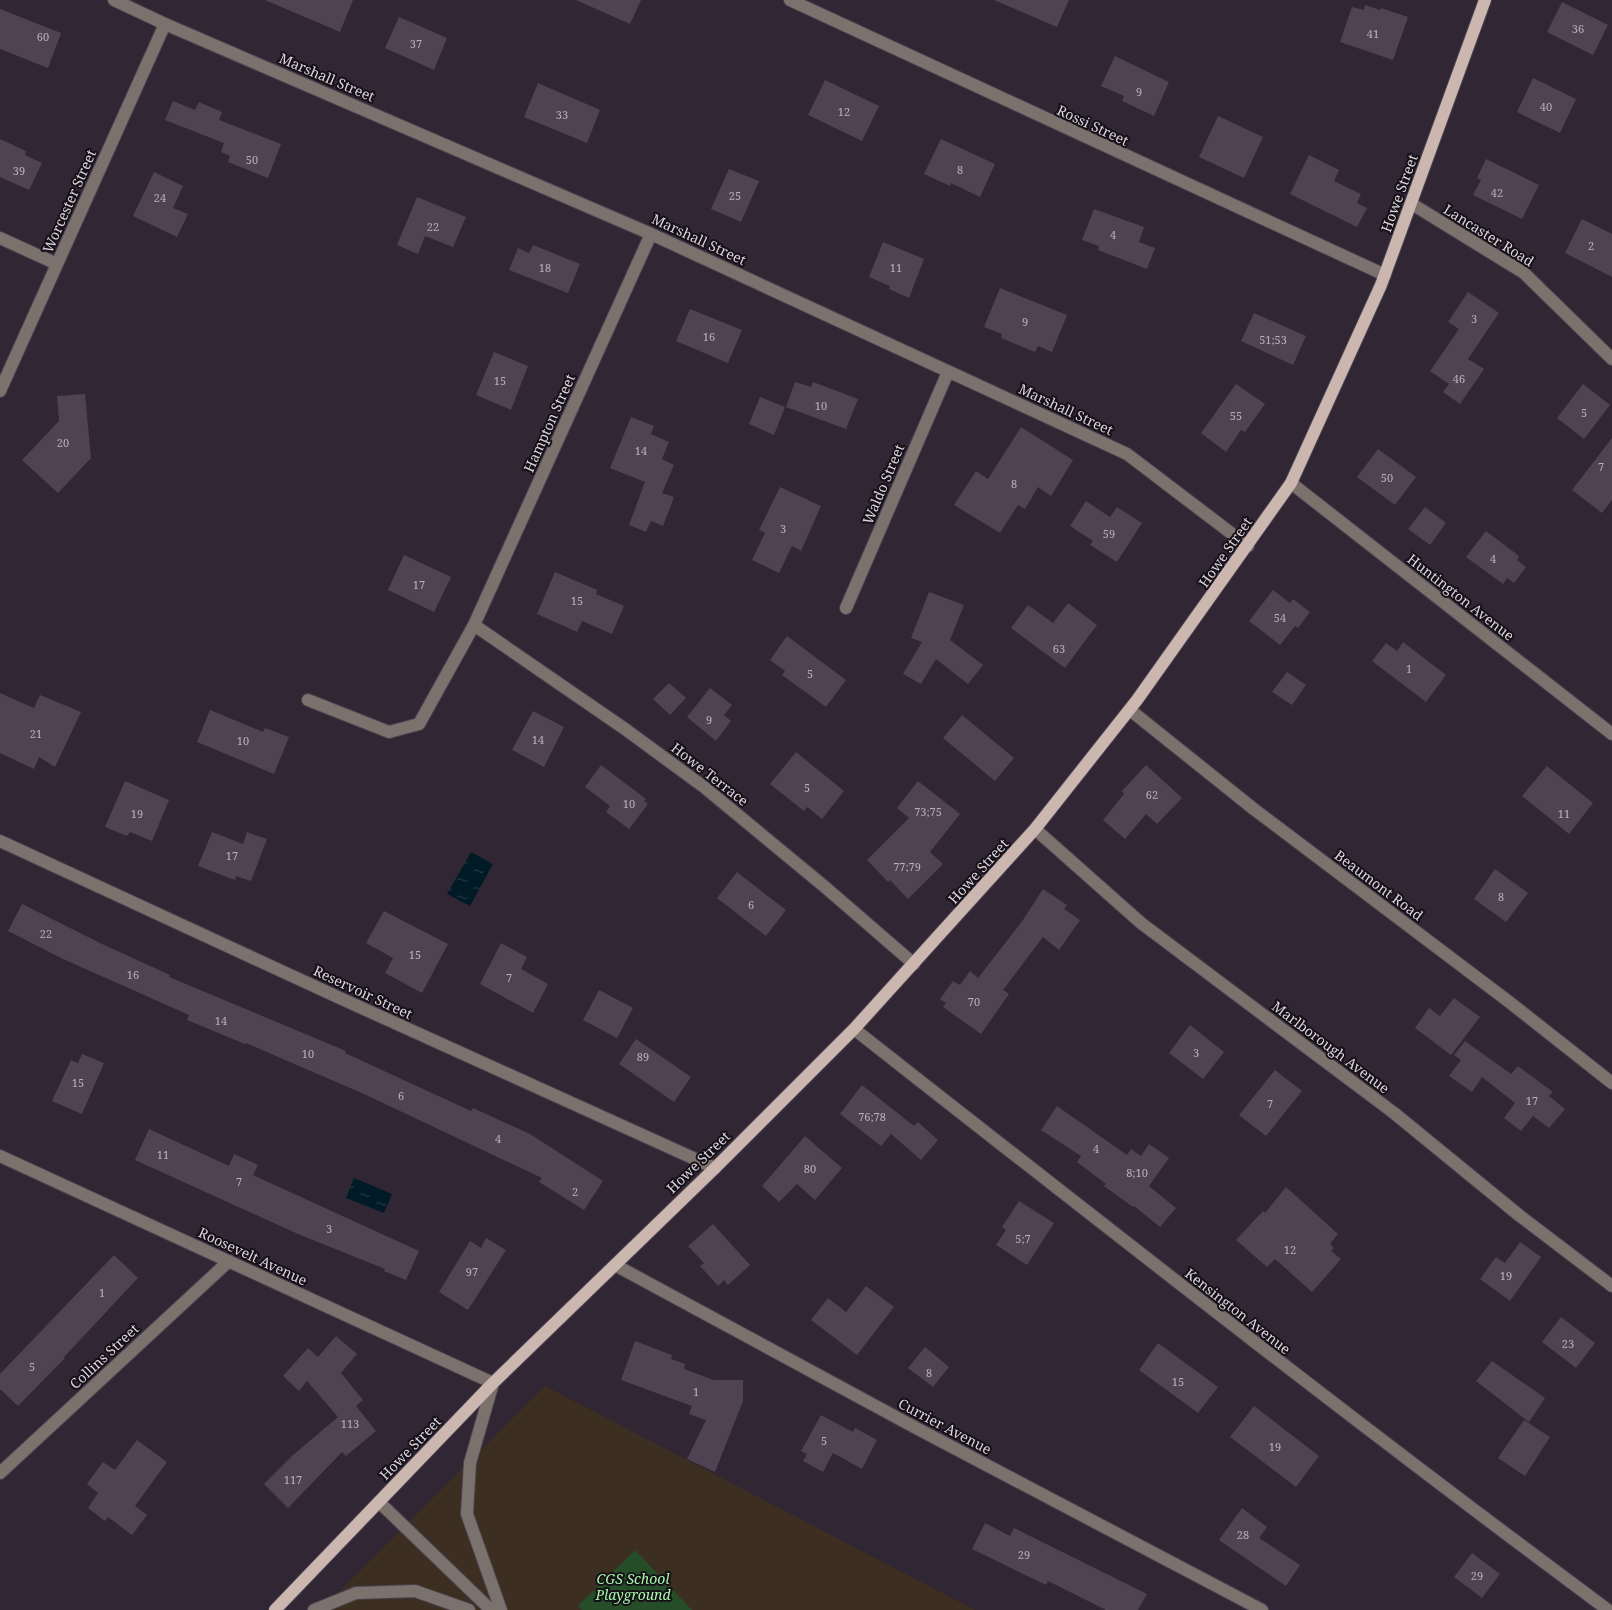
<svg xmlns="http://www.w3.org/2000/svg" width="1612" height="1610" font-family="'Noto Serif',serif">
<defs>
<pattern id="water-ripples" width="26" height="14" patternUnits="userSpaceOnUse" patternTransform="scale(1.25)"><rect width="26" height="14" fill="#001a26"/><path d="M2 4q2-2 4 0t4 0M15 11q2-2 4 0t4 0" fill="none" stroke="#253a45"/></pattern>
</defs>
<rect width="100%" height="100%" fill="#302634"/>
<path fill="#3d2e22" d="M545,1386L975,1610H321Z"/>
<path fill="#254d28" d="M635,1550L692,1610H582L578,1606Z"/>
<path fill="url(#water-ripples)" d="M471,852L493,864L470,906L447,894Z
M354,1178L392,1194L384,1213L346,1198Z"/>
<path fill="#4f4353" d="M265,0H353L340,32Z
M576,0H641L630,24Z
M994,0H1069L1057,27Z
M1562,2L1608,25L1593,55L1547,32Z
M1365,5L1380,10L1381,8L1408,17L1393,60L1340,42L1352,7L1364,10Z
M0,9L61,33L48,68L0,49Z
M399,17L447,38L434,70L385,48Z
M1115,56L1169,82L1154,116L1122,101L1124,96L1101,86Z
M1533,78L1576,99L1560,133L1517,112Z
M825,80L879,106L862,141L808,115Z
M538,83L600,110L587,143L524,117Z
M173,101L195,110L199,102L222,112L219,120L281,144L268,178L228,162L230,156L221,152L224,143L165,120Z
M1218,116L1263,137L1244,178L1199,157Z
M0,139L26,151L25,155L42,163L29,190L0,177Z
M941,139L995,164L980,197L951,183L950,186L924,174Z
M1309,155L1339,170L1334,181L1361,194L1357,203L1367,208L1357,227L1290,194Z
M1486,159L1539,185L1522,219L1473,195L1481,180L1477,178Z
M729,169L759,181L741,222L711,209Z
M154,172L183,186L173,208L188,214L177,237L133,216Z
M417,197L466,217L453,247L425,236L418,254L397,245Z
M1094,209L1144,227L1139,242L1155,248L1147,269L1098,250L1099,246L1082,240Z
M1582,219L1612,234V277L1565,253Z
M883,242L924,259L909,298L889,289L890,286L869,277Z
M533,245L580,264L568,293L509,270L518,248L529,253Z
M1000,288L1067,315L1052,352L1038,346L1035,352L1001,338L1002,334L984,327Z
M1468,292L1499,313L1468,359L1484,369L1460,404L1443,392L1449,384L1430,371L1459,329L1448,322Z
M690,309L742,330L728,363L676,341Z
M1254,313L1306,336L1293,365L1241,341Z
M494,352L528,366L511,410L476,395Z
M795,382L811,387L813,382L858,399L846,429L786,407Z
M1236,384L1265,404L1245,432L1241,430L1226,452L1201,433Z
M1583,384L1610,405L1584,439L1557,418Z
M85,394L91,458L58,493L22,460L59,421L57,396Z
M760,397L785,407L774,435L749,424Z
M631,417L654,426L651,434L669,442L662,459L674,465L662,493L674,497L663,526L651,521L646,532L629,525L645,482L610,468Z
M1021,427L1073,460L1051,496L1038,487L1025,509L1018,505L1000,533L954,505L976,471L988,479Z
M1612,438V500L1602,513L1572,490Z
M1378,449L1416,477L1395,505L1357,477Z
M780,487L821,506L801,551L792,546L779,573L752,560L765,533L759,530Z
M1086,501L1110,517L1117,507L1142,523L1117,562L1090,545L1093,541L1070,526Z
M1425,507L1446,523L1430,545L1408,529Z
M1486,531L1519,556L1517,560L1526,567L1514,583L1507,578L1503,584L1466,557Z
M404,555L451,577L434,612L388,590Z
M555,572L597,590L596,594L624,606L612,634L582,621L577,632L537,614Z
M1273,590L1290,603L1293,599L1310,612L1298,628L1295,626L1280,645L1249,621Z
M929,592L964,605L950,640L983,665L968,684L936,659L921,684L903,674L922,642L911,638Z
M1068,603L1097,625L1065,668L1011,628L1028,605L1053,623Z
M787,636L846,680L826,707L782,675L785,671L770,660Z
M1403,642L1446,675L1426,702L1372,661L1386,643L1397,651Z
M1287,672L1306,685L1292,705L1272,692Z
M669,683L686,698L670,715L653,699Z
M710,688L732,705L724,715L731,721L716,741L687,717Z
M0,693L34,708L40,695L81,712L55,767L39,757L34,769L0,753Z
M210,710L263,732L265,728L289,737L274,774L197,742Z
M533,711L564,727L544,767L512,750Z
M962,715L1014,758L995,781L943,738Z
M796,752L844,791L822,819L807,807L804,811L770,784Z
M601,765L646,799L644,801L648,804L629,829L606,812L610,806L585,787Z
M1146,765L1182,798L1157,824L1146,814L1125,839L1103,820L1124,794L1122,791Z
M1547,766L1593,803L1569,834L1522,796Z
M125,781L169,800L152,841L130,832L127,836L105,827Z
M918,781L960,814L930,852L943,864L908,899L890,880L888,882L867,860L909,818L897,808Z
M212,832L243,844L247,832L267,839L251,881L236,876L235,880L198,866Z
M1495,869L1528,893L1506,922L1474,899Z
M737,872L786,910L766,936L717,898Z
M1043,889L1067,905L1064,909L1080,920L1059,950L1043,937L1003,990L1009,994L981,1034L943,1007L946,1003L940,999L953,981L960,985L970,971L978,978L1023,920Z
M22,904L102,944L170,975L169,977L346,1051L345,1053L471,1111L473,1108L530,1134L603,1181L584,1210L539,1182L542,1178L364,1094L246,1043L245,1044L187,1020L189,1015L63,959L8,931Z
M384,911L448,944L422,993L385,973L393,958L366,943Z
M501,943L527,957L521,969L548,984L533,1013L480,984Z
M599,990L633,1008L617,1038L583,1020Z
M1454,998L1480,1017L1451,1055L1415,1028L1429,1008L1440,1016Z
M1190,1025L1224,1052L1203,1079L1169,1053Z
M636,1039L691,1077L674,1102L619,1064Z
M1465,1041L1511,1074L1518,1066L1553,1092L1549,1096L1565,1109L1549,1128L1533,1116L1521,1131L1504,1118L1515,1103L1482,1077L1472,1092L1449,1076L1461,1060L1454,1055Z
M82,1054L104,1063L82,1114L52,1101L71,1060L78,1063Z
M1275,1070L1302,1091L1266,1136L1239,1115Z
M862,1085L914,1126L918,1122L938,1140L921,1160L891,1134L881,1146L840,1114Z
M1057,1106L1127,1155L1131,1149L1141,1156L1149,1144L1169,1158L1149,1186L1176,1208L1160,1227L1134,1206L1133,1207L1104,1186L1106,1184L1077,1162L1081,1156L1041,1130Z
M149,1129L229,1166L234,1154L258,1165L253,1175L419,1251L406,1280L384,1271L385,1269L298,1234L135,1160Z
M805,1136L842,1168L815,1200L797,1184L779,1202L762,1186Z
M1286,1187L1338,1234L1330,1244L1334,1248L1331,1251L1341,1259L1312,1292L1275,1259L1267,1267L1236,1240L1263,1211L1265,1213Z
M1019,1201L1054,1223L1027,1265L996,1245L1006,1230L1002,1227Z
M713,1224L750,1265L728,1285L724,1280L718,1286L700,1266L704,1263L688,1246Z
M486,1238L506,1250L468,1310L439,1292L470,1241L481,1248Z
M1520,1242L1541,1257L1510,1301L1480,1279L1496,1257L1505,1263Z
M114,1255L138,1278L64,1357L65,1358L18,1406L0,1389V1374Z
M866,1286L894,1307L857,1355L811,1320L828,1298L846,1312Z
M1561,1317L1595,1343L1576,1368L1542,1342Z
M336,1336L357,1354L341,1373L363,1400L356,1406L376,1431L346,1456L342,1452L288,1508L264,1484L293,1455L338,1417L307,1381L299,1391L283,1376L308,1348L318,1357Z
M635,1341L672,1355L671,1359L685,1364L684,1369L714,1380H743V1401L715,1472L687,1459L706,1420L689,1414L692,1406L621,1380Z
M1158,1343L1218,1387L1198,1413L1139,1370Z
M925,1347L949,1367L933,1387L908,1368Z
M1492,1361L1545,1398L1529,1422L1476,1381Z
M1254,1406L1319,1456L1296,1487L1230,1437Z
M821,1415L853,1432L855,1428L877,1440L862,1469L833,1453L823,1472L803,1461L807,1454L801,1451Z
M1524,1420L1550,1437L1525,1476L1498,1458Z
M137,1440L167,1462L135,1506L147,1515L132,1535L108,1517L105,1521L88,1508L98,1493L87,1484L103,1462L115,1470Z
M1242,1508L1267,1527L1259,1538L1300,1565L1286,1586L1219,1540Z
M985,1523L1010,1536L1014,1528L1147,1594L1138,1610H1106L1048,1581L1046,1585L972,1549Z
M1472,1553L1500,1574L1482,1598L1454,1577Z"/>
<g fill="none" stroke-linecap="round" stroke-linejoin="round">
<g stroke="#4c424f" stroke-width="14">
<path id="minor" d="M114,0L165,24L651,234L1127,454L1248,546
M790,0L1385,275
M1412,204L1524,273L1612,359
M0,238L57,264
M0,391L165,24
M1291,483L1612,734
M846,608L948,372
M474,625L625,729L704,787L825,887L914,964
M308,700L389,732L419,724L474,625L651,234
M1130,710L1255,810L1508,1001L1612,1083
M1035,829L1141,923L1394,1113L1520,1216L1612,1286
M0,841L342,999L715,1168
M854,1029C1104,1225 1353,1421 1608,1610
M0,1156L493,1383L470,1463L467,1514L501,1610
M615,1265L918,1429L1262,1610
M0,1473L229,1261
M379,1502L491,1610
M314,1610L356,1593L415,1591L469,1610"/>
</g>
<g stroke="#4c424f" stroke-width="14">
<path id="major" d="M275,1610L493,1383L715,1168L854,1029L1035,829L1137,700L1291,483L1381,285L1485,0"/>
</g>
<use href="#minor" stroke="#7b716d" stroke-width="12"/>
<use href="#major" stroke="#cbb7b0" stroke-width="12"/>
</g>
<g text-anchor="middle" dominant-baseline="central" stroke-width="4" stroke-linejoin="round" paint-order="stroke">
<g font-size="11" fill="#b9b0bc">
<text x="1578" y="28">36</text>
<text x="1373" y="33">41</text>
<text x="43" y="36">60</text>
<text x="416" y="43">37</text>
<text x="1139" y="91">9</text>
<text x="1546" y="106">40</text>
<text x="844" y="111">12</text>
<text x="562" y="114">33</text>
<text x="252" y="159">50</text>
<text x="960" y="169">8</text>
<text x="19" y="170">39</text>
<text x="1497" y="192">42</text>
<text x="735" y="195">25</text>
<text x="160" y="197">24</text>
<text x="433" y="226">22</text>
<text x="1113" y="234">4</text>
<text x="1591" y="245">2</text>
<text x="545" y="267">18</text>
<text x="896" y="267">11</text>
<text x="1474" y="318">3</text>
<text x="1025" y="321">9</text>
<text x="709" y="336">16</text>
<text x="1273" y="339">51;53</text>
<text x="1459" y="378">46</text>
<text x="500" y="380">15</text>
<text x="821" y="405">10</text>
<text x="1584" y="412">5</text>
<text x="1236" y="415">55</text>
<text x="63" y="442">20</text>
<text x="641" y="450">14</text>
<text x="1601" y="466">7</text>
<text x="1387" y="477">50</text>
<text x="1014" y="483">8</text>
<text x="783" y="528">3</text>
<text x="1109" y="533">59</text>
<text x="1493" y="558">4</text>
<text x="419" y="584">17</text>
<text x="577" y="600">15</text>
<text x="1280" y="617">54</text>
<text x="1059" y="648">63</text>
<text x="1409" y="668">1</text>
<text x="810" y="673">5</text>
<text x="709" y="719">9</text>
<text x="36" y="733">21</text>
<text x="538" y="739">14</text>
<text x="243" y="740">10</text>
<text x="807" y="787">5</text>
<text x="1152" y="794">62</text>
<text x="629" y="803">10</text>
<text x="928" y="811">73;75</text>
<text x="137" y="813">19</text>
<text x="1564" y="813">11</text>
<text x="232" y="855">17</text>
<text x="907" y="866">77;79</text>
<text x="1501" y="896">8</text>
<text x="751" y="904">6</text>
<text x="46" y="933">22</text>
<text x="415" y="954">15</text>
<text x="133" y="974">16</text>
<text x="509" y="977">7</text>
<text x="974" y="1001">70</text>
<text x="221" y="1020">14</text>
<text x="1196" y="1052">3</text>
<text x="308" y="1053">10</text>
<text x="643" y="1056">89</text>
<text x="78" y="1082">15</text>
<text x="401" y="1095">6</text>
<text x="1532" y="1100">17</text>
<text x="1270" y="1103">7</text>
<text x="872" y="1116">76;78</text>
<text x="498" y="1138">4</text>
<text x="1096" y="1148">4</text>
<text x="163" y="1154">11</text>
<text x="810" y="1168">80</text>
<text x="1137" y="1172">8;10</text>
<text x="239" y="1181">7</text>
<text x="575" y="1191">2</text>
<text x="329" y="1228">3</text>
<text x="1023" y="1238">5;7</text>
<text x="1290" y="1249">12</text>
<text x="472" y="1271">97</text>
<text x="1506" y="1275">19</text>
<text x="102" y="1292">1</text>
<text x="1568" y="1343">23</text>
<text x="32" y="1366">5</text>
<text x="929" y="1372">8</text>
<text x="1178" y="1381">15</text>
<text x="696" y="1391">1</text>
<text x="350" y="1423">113</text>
<text x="824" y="1440">5</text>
<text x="1275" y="1446">19</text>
<text x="293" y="1479">117</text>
<text x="1243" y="1534">28</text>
<text x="1024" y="1554">29</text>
<text x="1477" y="1575">29</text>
</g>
<g font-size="14" fill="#dcd5df" stroke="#151117">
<text transform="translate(327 77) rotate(23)">Marshall Street</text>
<text transform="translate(1093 125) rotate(25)">Rossi Street</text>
<text transform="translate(1399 193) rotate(-70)">Howe Street</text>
<text transform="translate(69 201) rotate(-66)">Worcester Street</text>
<text transform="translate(1489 235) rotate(32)">Lancaster Road</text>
<text transform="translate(699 239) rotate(25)">Marshall Street</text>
<text transform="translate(1066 409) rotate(25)">Marshall Street</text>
<text transform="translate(549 423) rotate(-66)">Hampton Street</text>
<text transform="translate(883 484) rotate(-67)">Waldo Street</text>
<text transform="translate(1225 552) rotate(-55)">Howe Street</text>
<text transform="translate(1461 597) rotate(38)">Huntington Avenue</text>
<text transform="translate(710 774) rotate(38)">Howe Terrace</text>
<text transform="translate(978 871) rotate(-48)">Howe Street</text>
<text transform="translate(1379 885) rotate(37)">Beaumont Road</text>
<text transform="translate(363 992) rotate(25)">Reservoir Street</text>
<text transform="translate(1331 1047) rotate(37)">Marlborough Avenue</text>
<text transform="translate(698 1162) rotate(-44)">Howe Street</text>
<text transform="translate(253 1256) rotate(25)">Roosevelt Avenue</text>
<text transform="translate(1238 1311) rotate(38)">Kensington Avenue</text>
<text transform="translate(104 1356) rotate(-43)">Collins Street</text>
<text transform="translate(945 1426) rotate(28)">Currier Avenue</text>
<text transform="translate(410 1448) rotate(-46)">Howe Street</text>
</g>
<g font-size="14" font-style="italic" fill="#a6f9aa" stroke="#151117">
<text x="633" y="1578">CGS School<tspan x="633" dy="16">Playground</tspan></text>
</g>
</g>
</svg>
